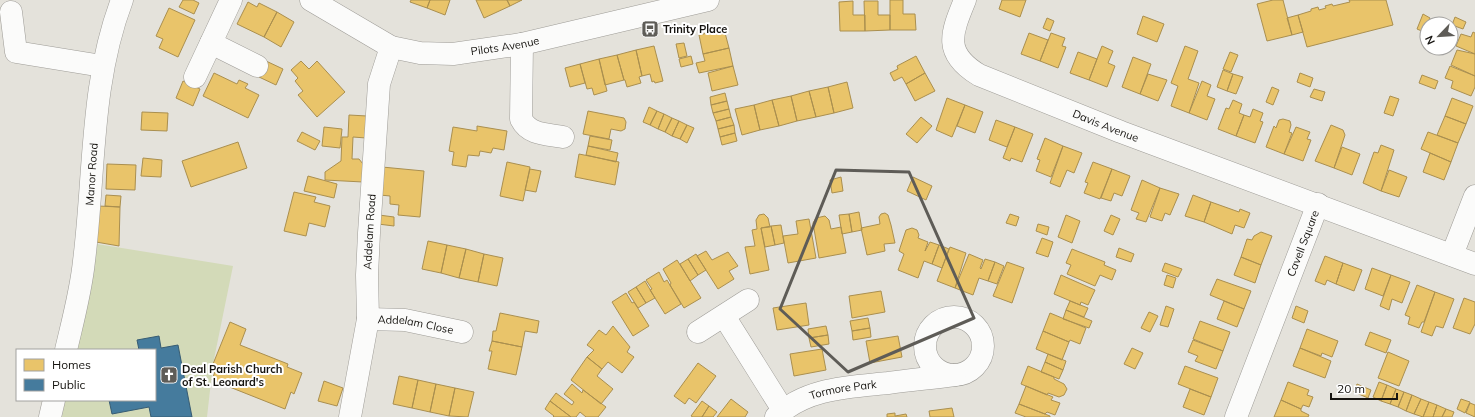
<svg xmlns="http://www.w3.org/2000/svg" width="1475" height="417" font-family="Mulish,sans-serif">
<rect width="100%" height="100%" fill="#e4e2db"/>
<path fill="#d3dab8" d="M97,244L233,266L213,364L207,417H62L65,400H155V350H75Z"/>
<path fill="#e9c46a" stroke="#aa8f4f" d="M183,0H193L199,3L194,14L179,7Z
M411,0H430L427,8L410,2Z
M430,0H450L445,15L427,8Z
M476,0H507L510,6L484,18Z
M507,0H522L510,6Z
M890,0H903V14H915L916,30H890Z
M1002,0H1026L1020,17L999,9Z
M1273,0H1283L1292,35L1267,41L1257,4Z
M1349,0H1386L1393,25L1307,47L1298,15L1311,11V9L1318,7L1319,10L1326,8L1325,6L1332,4L1333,6L1350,2Z
M853,1V15H865V31H840L839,2Z
M864,1H878V15H890V30L865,31Z
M248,2L257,7L259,3L277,12L264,37L237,24Z
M169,8L195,20L178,57L159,48L163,39L156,36Z
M277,12L294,22L281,47L264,37Z
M1423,14L1430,18L1424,32L1417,29Z
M1298,15L1303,32L1292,35L1287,18Z
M1143,16L1164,24L1157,42L1137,34Z
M1455,17L1466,22L1463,29L1452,25Z
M1047,18L1054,21L1050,31L1043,28Z
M724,29L729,48L703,54L699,35Z
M1473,32L1475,33V54L1456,46L1461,34L1471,37Z
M1029,33L1048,40L1040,61L1021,54Z
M1051,33L1065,38L1062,46L1066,47L1058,68L1040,61Z
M684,43L687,56L679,58L676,44Z
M654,46L663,81L655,83L654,81L652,82L650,74L642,76L636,50Z
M1102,46L1113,51L1108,63L1115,66L1107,87L1089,80Z
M1185,46L1198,51L1188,79L1199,83L1189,113L1171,106L1178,86L1171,83Z
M729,48L733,66L699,73L696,63L705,61L703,54Z
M636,50L642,76L639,77L641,83L627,87L625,80H624L617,55Z
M1457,50L1475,54V76L1451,65Z
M1078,52L1097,59L1089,80L1070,73Z
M1230,52L1238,55L1231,72L1223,69Z
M617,55L624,80L605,85L599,59Z
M691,56L693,64L681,67L679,59Z
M916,56L925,73L906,84L902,77L894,81L890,73L898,69L897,66Z
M1133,57L1151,64L1140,94L1122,87Z
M599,59L607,91L594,95L592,88L587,89L580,64Z
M266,61L283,69L276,85L259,77Z
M301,61L309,69L317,61L345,92L317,117L298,95L303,91L295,81L298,78L291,70Z
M580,64L585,83L570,87L565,68Z
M733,66L738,85L712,91L708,73Z
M1450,66L1475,76V87L1471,96L1451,88L1453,81L1445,78Z
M1223,70L1233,74L1227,91L1217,87Z
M214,73L237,84L239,80L248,84L245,88L259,95L248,118L203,96Z
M925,73L935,91L915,101L906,84Z
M1300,73L1313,78L1310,87L1297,82Z
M1148,74L1167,80L1158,101L1140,94Z
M1233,74L1243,77L1236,94L1227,91Z
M1422,75L1438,81L1435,89L1419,83Z
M183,81L200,89L193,106L176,98Z
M1202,81L1211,85L1207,96L1215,99L1207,120L1189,113Z
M847,82L853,108L834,113L828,87Z
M828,87L834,113L816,117L809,91Z
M1272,87L1279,90L1273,105L1266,102Z
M1314,89L1325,92L1322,101L1310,97Z
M809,91L816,117L797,121L791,96Z
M725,93L727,101L711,105L710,97Z
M791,96L797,121L779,126L772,100Z
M1390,96L1399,99L1393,116L1384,113Z
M947,98L965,105L952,137L936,130Z
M1452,98L1473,106L1466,124L1445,116Z
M772,100L779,126L760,130L754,105Z
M1233,100L1242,104L1239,113L1244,115L1236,136L1218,129L1226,108L1229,109Z
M727,101L729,109L713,113L711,105Z
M754,105L760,130L742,135L735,109Z
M965,105L983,112L975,133L957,126Z
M649,107L657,111L650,125L643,122Z
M729,109L731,117L716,121L713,113Z
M1253,109L1263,113L1260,121L1263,122L1255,143L1236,136L1244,115L1250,117Z
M588,111L624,118L626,122L625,129L621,131L611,129L609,139L583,134Z
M657,111L664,114L658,129L650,125Z
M142,112L168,113L167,131L141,130Z
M664,114L672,118L665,132L658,129Z
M349,115L367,116L366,138L353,137L352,159H359L363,164V182L325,180V172L341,161L342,137H348Z
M1445,116L1466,124L1458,143L1437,135Z
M731,117L734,125L718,129L716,121Z
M921,117L932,126L917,143L906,134Z
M672,118L679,121L672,136L665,132Z
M1283,119L1290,121L1291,125L1289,132L1292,133L1284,154L1266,147L1274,126L1276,128L1279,120Z
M996,120L1015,127L1007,147L989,140Z
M679,121L687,125L680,139L672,136Z
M687,125L694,128L687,143L680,139Z
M734,125L735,133L720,137L718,129Z
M1331,125L1343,130L1345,135L1334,168L1315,161Z
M477,126L507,131L504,150L493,148L491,153L480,151L479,156L468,155L466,167L452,165L454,152L449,151L453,127L477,131Z
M324,127L342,129L340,148L322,146Z
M1015,127L1033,134L1022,162L1011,158L1010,161L1003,158Z
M1296,127L1310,132L1307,139L1311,140L1303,161L1284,154Z
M302,132L320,141L315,150L297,141Z
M1428,132L1458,143L1451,162L1421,149Z
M735,133L737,141L722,145L720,137Z
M590,136L612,140L610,150L588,146Z
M1045,138L1063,146L1051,177L1036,171L1040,160L1037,159Z
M238,142L247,168L191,187L182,161Z
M1381,145L1394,150L1381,191L1363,183L1374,152L1378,153Z
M588,146L618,153L616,162L586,155Z
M1063,146L1082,153L1074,173L1067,170L1060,187L1050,183Z
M1342,147L1360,154L1352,175L1334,168Z
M1430,153L1451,162L1444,180L1423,172Z
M579,154L619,162L615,185L575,177Z
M143,158L162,160L161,177L141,176Z
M507,162L530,167L523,201L500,196Z
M1093,162L1112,169L1100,199L1084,193L1088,183L1085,182Z
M107,164L136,165L135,190L106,189Z
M382,167L424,171L420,217L398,215L399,205L390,204V196L380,195Z
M530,169L541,171L536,192L525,190Z
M1112,169L1130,176L1122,196L1114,193L1111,201L1101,198Z
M1389,170L1407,177L1399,197L1381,191Z
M308,176L337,184L334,198L304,191Z
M841,177L843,191L832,193L830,180Z
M913,177L932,186L926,200L907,191Z
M1142,180L1160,188L1146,222L1136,219L1139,213L1131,210Z
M1160,188L1179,194L1170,215L1165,213L1162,221L1150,217Z
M294,192L316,197L314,202L330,206L325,227L309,223L306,236L284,231Z
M106,195L121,196L120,207L105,206Z
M1193,195L1211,202L1204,222L1185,216Z
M1211,202L1239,212L1240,209L1250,213L1244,228L1235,225L1232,234L1204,222Z
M98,206L120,207L119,246L96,242Z
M859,212L862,230L852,232L849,214Z
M885,213L888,215L891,225L895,243L884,244L885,251L867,255L861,228L880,224L879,217L881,214Z
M764,214L768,218L770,227L761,228L769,270L750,274L745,247L755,246L752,230L757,229L756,220L759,215Z
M849,214L852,232L842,234L839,215Z
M1010,214L1019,217L1016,226L1006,223Z
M379,215L394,217V226L378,224Z
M1066,215L1080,221L1072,243L1058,237Z
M1111,215L1120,219L1113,235L1104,231Z
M825,216L829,220L831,229L841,227L846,253L819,258L813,223L816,218Z
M809,219L816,258L788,263L783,236L798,234L796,221Z
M1038,224L1049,227L1047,235L1036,231Z
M781,225L784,243L775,245L771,226Z
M771,226L775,245L765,247L761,228Z
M912,228L917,230L919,235L918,238L928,242L925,251L930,242L939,245L932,264L924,261L918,278L898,270L904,254L899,251L906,230Z
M1261,232L1272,236L1261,265L1241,257L1247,239L1252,240L1254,236Z
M1042,238L1053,242L1048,257L1036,253Z
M428,241L447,245L441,273L422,269Z
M447,245L466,249L459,278L441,273Z
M939,245L949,249L942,268L932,264Z
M950,247L966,253L955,288L937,281Z
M1119,248L1134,254L1131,262L1116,257Z
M466,249L484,254L478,282L459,278Z
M1072,249L1105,262L1104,265L1116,270L1112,280L1100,275L1095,286L1067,274L1071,265L1066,263Z
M706,251L712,260L728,252L738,266L729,271L734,279L718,289L697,256Z
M484,254L503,258L497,286L478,282Z
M696,254L706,270L698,275L688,259Z
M969,254L983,260L980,268L981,269L985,259L995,262L988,281L979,278L973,295L955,288Z
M1325,256L1343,263L1336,284L1327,280L1325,285L1315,281Z
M1241,257L1261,265L1255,283L1234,275Z
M688,259L698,275L690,281L680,264Z
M677,260L701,298L684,308L670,285L671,283L663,269Z
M995,262L1004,266L997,284L988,281Z
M1007,262L1024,268L1012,303L993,296Z
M1165,263L1182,269L1178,277L1162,271Z
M1343,263L1362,270L1354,291L1336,284Z
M1372,268L1391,275L1383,296L1365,289Z
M659,272L664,282L667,280L681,304L665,314L650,290L652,289L646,280Z
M1061,275L1095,290L1088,305L1081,302L1080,305L1054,294Z
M1167,275L1176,278L1173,288L1164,285Z
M1391,275L1410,282L1402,303L1392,299L1389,310L1380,306Z
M1217,279L1251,291L1244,309L1210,295Z
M645,281L655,298L646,303L636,287Z
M1417,285L1435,292L1424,322H1422L1419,328L1408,324L1410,317L1405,315Z
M636,287L646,303L638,308L628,292Z
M881,291L885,312L852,318L849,296Z
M1435,292L1454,299L1443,328L1436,326L1432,336L1421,332Z
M626,293L632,303L634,302L649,326L633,336L612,302Z
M1464,298L1475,302V324L1470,334L1453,328Z
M1070,301L1088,308L1084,317L1066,310Z
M1224,301L1244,309L1237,327L1217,319Z
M806,303L809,325L777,330L773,308Z
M1166,306L1174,309L1168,327L1160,325Z
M1296,306L1308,311L1304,323L1292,318Z
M1066,310L1092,321L1089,328L1063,319Z
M1149,312L1158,316L1150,332L1141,328Z
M500,313L539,321L537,333L525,331L522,347L492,341L493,331H496Z
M1050,313L1086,328L1080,344L1070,340L1069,342L1043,331Z
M868,318L870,328L852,331L850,321Z
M1200,321L1230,332L1223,351L1193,339Z
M230,322L246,329L240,345L288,364L287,367L302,373L294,394L291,392L285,409L212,380L217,366L213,364Z
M613,326L630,347L627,352L634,357L622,373L608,362L602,369L587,357L594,350L587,345L599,330L606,335Z
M826,326L828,335L809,338L808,329Z
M870,328L871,337L853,340L852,331Z
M1307,329L1338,341L1332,357L1322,353L1321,356L1300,348Z
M1043,331L1069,342L1062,360L1036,349Z
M1370,332L1391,340L1386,353L1365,345Z
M828,335L829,344L811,347L809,338Z
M898,336L902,357L870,363L866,341Z
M1193,340L1223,351L1216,369L1195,361L1198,356L1188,352Z
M492,341L522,347L516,375L488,369L492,351H489Z
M1132,348L1143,353L1135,369L1124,364Z
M1300,348L1331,361L1325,378L1293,366Z
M822,349L826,370L794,376L790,354Z
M1388,352L1409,361L1399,386L1378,378Z
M1048,354L1066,361L1063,370L1045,362Z
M587,357L602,369L597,376L613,389L601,404L571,380Z
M1045,362L1063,370L1059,379L1041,372Z
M698,363L716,376L696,403L689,398L685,404L674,396Z
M1028,366L1054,377V379L1064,384L1067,389L1064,395L1059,397L1048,393L1047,395L1021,384Z
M1185,366L1218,378L1211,397L1178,384Z
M399,376L418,380L412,408L393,404Z
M418,380L436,384L430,412L412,408Z
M324,381L343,388L337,406L318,401Z
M1288,382L1309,390L1307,395L1313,397L1309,407L1303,405L1301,409L1281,400Z
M1379,382L1387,385L1381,401L1373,397Z
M436,384L455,388L449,416L430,412Z
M572,384L582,393L583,390L606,407L598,417H586L580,412L576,417H571L550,401L556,393L572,405L574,402L564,394Z
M1357,384L1371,390L1368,398L1354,392Z
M1387,385L1396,389L1390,404L1381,401Z
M1026,386L1053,397L1051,400L1060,403L1055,415L1047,412L1045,414L1019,404Z
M455,388L474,392L468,417L449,416Z
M1190,389L1211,397L1204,415L1183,407Z
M1396,389L1404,392L1398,407L1390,404Z
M1404,392L1412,395L1406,411L1398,407Z
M1412,395L1421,399L1414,414L1406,411Z
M731,399L748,412L745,417H717Z
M1421,399L1429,402L1423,417L1414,414Z
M1461,399L1470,402L1465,413L1457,409Z
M1281,400L1301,409V411L1309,415L1308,417H1274Z
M550,401L571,417H553L554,416L545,409Z
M702,401L709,406L702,417H693L691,416Z
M1429,402L1437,405L1433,417H1423Z
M1470,403L1475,405V417L1466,413Z
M1019,404L1050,416V417H1026L1015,413Z
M1437,405L1446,409L1442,417H1433Z
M709,406L717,412L713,417H702Z
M952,408L954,417H930L929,411Z
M1446,409L1454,412L1452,417H1442Z
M895,413V416L906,414L907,417H887V414Z"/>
<path fill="#457b9d" stroke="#375c73" d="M159,336L161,348L178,345L192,417H151L149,407L112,414L109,400H155V350H139L137,340Z"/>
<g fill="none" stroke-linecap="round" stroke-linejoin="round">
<g stroke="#9e9c97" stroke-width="23">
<g id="minor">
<path id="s1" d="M311,0L391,47L420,53L453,54L522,44L708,0"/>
<path id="s2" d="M965,0C951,34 943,53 979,75L1121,132L1475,264"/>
<path d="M11,12L16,52L102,66"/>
<path d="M211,43L257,66"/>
<path d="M522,44L521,119C529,135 547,134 563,137"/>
<path d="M195,77L231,0"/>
<path d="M1452,255L1475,196"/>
<path d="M724,316L783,410"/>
<circle cx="954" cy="346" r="29"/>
<path id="s3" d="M368,319L405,320L462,332"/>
<path d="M698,332L748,300"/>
<path id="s4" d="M350,417L368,319L367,275L369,233L379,84L391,47"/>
<path id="s5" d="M776,417C805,388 849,387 888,383C910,380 932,378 955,375"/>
<path id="s6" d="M1236,417L1318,204"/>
</g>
</g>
<g stroke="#9e9c97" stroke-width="23">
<g id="secondary">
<path id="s7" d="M66,350C73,320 81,291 84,261C95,173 90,84 122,0"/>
<path d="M50,417L54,400"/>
</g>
</g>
<use href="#minor" stroke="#fbfbfa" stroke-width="22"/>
<use href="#secondary" stroke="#fbfbfa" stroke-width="22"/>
</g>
<path fill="none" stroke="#5e5c57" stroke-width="3" stroke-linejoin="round" d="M836,170L909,172L974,318L848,372L780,309Z"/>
<defs>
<g id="bus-square" transform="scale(0.9)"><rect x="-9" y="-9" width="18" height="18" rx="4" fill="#5e5c57" stroke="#fff"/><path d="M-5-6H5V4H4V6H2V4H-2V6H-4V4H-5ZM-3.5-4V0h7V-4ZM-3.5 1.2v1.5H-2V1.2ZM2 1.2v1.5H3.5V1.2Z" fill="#fff"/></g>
<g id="church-square" transform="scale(0.9)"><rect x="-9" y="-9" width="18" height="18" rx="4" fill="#5e5c57" stroke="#fff"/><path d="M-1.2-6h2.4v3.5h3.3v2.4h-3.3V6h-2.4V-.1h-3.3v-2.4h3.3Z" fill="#fff"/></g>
</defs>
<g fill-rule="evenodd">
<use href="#bus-square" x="650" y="29"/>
<use href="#church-square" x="169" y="375"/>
</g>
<g text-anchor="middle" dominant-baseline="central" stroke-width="4" stroke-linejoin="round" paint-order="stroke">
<g font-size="11" font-weight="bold" fill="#161410" stroke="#fff" text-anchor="start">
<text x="663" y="29">Trinity Place</text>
<text x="182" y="369">Deal Parish Church<tspan x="182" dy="13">of St. Leonard's</tspan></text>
</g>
<g font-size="11" fill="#161410" stroke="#fff">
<text stroke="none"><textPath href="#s1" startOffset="208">Pilots Avenue</textPath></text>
<text stroke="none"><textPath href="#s2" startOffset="224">Davis Avenue</textPath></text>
<text stroke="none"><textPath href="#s7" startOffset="178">Manor Road</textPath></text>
<text stroke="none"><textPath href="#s4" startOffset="187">Addelam Road</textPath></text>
<text stroke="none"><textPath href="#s6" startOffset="186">Cavell Square</textPath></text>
<text stroke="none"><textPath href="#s3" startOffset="48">Addelam Close</textPath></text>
<text stroke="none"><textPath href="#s5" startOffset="74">Tormore Park</textPath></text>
</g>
</g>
<rect x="16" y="349" width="140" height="52" fill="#ffffff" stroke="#a2a19f"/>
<rect x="24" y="359" width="20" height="12" fill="#e9c46a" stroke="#a2a19f"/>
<text x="52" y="369" font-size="12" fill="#161410">Homes</text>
<rect x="24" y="379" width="20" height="12" fill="#457b9d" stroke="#a2a19f"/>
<text x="52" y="389" font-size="12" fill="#161410">Public</text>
<g transform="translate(1439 36) rotate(245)"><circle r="19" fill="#ffffff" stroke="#a2a19f"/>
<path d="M0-3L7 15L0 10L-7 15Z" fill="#5e5c57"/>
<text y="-6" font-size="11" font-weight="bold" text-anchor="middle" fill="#161410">N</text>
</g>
<path d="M1331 393v6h66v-6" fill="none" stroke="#161410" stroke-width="2"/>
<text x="1337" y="393" font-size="12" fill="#161410" stroke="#ffffff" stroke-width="3" paint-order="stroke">20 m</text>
</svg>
